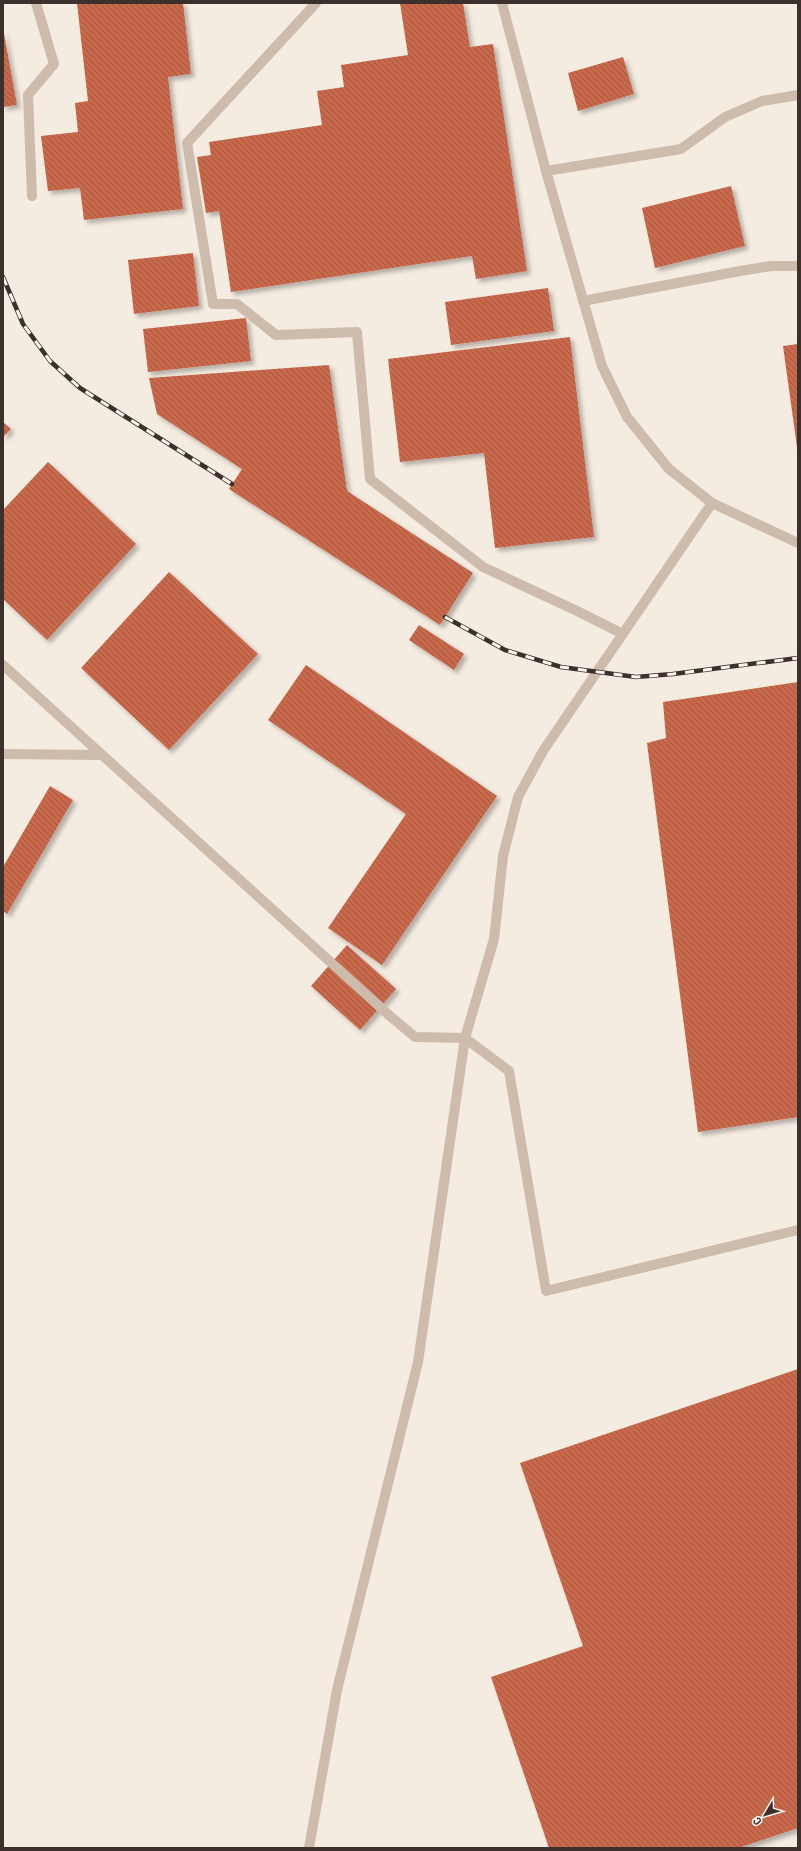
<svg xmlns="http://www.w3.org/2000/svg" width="801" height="1851" font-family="'Roboto Condensed',sans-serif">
<defs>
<pattern id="building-back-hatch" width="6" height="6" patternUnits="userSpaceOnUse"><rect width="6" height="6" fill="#c8694b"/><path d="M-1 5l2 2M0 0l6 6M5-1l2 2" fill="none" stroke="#a4573f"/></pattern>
<filter id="shadow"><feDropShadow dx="3.5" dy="3.5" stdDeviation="2" flood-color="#0004"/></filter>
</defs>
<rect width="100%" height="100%" fill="#f4ebe1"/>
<path fill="url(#building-back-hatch)" filter="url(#shadow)" d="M77,3H183L191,74L168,77L183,209L84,220L80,188L48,191L41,136L78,132L75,103L88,101Z
M400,3H463L470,47L493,44L527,271L476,279L472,256L231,292L219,211L206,213L197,157L211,155L209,142L322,125L317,91L344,87L341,65L408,55Z
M3,28L17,105L3,107Z
M623,57L634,94L578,111L568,73Z
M731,186L745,246L655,268L642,208Z
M193,253L199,306L134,314L128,260Z
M548,288L554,331L451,345L445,302Z
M246,318L251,361L148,372L143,329Z
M570,337L594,537L495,548L484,453L400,462L388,359Z
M798,344V447H797L783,346Z
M329,365L347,491L473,573L440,625L229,489L242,469L157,414L149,378Z
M3,422L11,429L3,437Z
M48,462L136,544L47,640L3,599V510Z
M169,572L258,654L169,750L81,668Z
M419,625L464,654L454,670L409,640Z
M306,665L497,796L382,965L328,928L406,814L268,720Z
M798,682V1117L698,1132L647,743L666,738L663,702Z
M50,786L73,800L7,914L3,911V867Z
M347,945L396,989L360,1030L311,986Z
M798,1369V1828L738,1848H549L491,1677L583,1646L520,1463Z"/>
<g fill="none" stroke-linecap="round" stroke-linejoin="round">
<path stroke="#cdbbac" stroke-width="10" d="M316,3L187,143L213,304H237L276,335L357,332L370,479L483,567L575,610L623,634
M32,196L28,95L54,64L36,3
M798,543L712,503L543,751L518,797L503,856L494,939L465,1038L509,1071L546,1291L798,1230
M3,665L390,1016L415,1037L465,1038L418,1362L337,1690L309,1848
M3,754L102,755"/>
<path stroke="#cdbbac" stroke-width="10" d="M502,3L546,171L602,366L627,417L669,469L712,503
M546,171L681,149L725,117L762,101L798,95
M583,301L740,271L771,266H798"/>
<g stroke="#3b302b" stroke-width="4.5">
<path id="rail" d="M3,277L23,324L50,361L80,388L232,484
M445,617L505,650L561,667L636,677L673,674L798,658"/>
</g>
<use href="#rail" stroke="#fbf5ee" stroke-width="3" stroke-dasharray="9" stroke-linecap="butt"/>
</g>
<rect width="801" height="1851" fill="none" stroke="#3b302b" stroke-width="8"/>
<g transform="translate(765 1815) rotate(232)" stroke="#fbf5ee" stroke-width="3" paint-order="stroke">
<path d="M0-3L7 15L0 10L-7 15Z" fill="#3b302b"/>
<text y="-6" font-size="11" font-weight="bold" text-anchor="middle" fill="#3b302b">С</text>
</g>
</svg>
